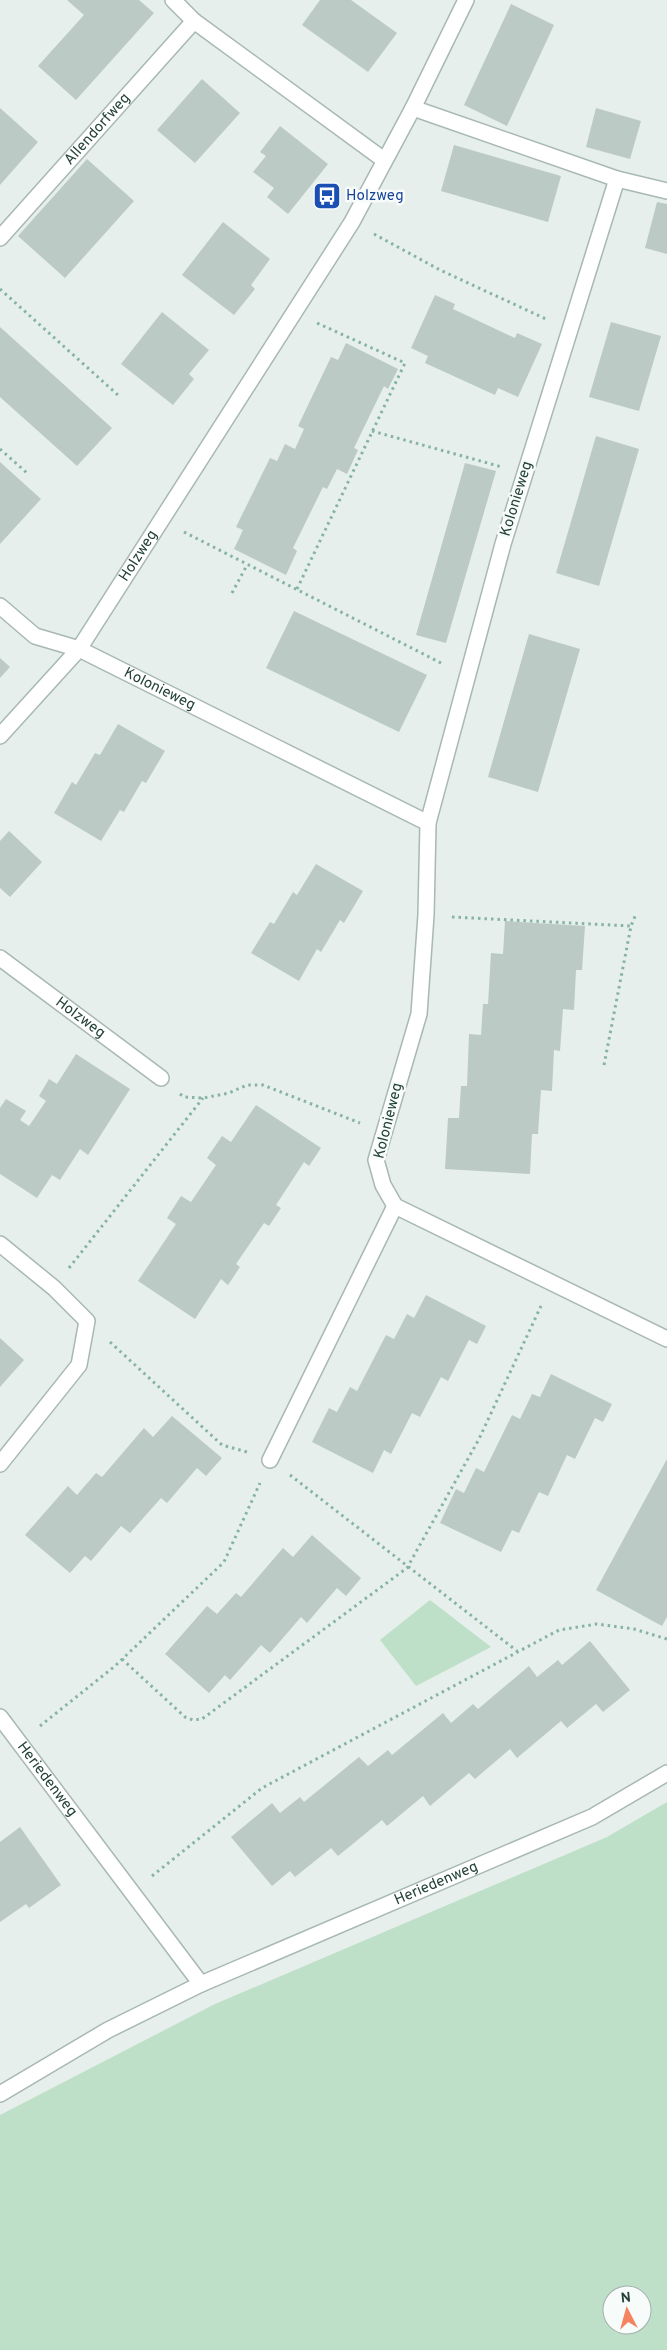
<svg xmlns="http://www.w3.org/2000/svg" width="667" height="2350" font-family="Overpass,sans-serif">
<rect width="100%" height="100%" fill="#e6efeb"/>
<path fill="#bfe0c8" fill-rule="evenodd" d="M430,1600L491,1647L416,1686L380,1640Z
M667,1802V2350H0V2115L215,2004L607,1837ZM612,2295H642V2325H612Z"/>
<path fill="#bbcac4" d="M67,0H139L154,13L76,100L38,66L84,15Z
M320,0H351L397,33L368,72L302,25Z
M511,4L554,25L507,126L464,105Z
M202,79L240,113L195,163L157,130Z
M0,108L38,142L0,185Z
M596,108L641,121L630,159L586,147Z
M280,126L328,164L288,214L267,197L274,188L253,172L266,156L260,152Z
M454,145L561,176L548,222L441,191Z
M87,159L134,201L65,278L18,236Z
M657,202L667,204V254L645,248Z
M223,222L270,259L251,285L255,289L234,315L182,275Z
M435,295L455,304L453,309L515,338L517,333L542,344L518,397L498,388L495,395L425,363L428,356L411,348Z
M162,312L209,350L189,374L194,379L173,405L121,364Z
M611,322L661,336L639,411L589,397Z
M0,327L112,428L77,466L0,397Z
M346,343L398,369L388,389L384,386L354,448L358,450L347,474L337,469L327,489L323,487L293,548L297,551L286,575L234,549L243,530L236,527L270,458L277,461L285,444L295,449L304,429L298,426L331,357L338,360Z
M596,436L639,449L599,586L556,573Z
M0,462L41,499L0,544Z
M465,463L496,471L446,643L416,635Z
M294,611L427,675L399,732L266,668Z
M529,634L580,649L538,792L488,777Z
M0,658L10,667L0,678Z
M118,724L165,751L146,783L142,781L124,812L120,810L101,841L54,813L72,782L76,785L95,753L100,755Z
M9,831L42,862L10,897L0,888V841Z
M316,864L363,891L344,923L340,920L321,952L317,949L299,981L251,953L270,922L274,924L293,892L297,895Z
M505,921L585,926L582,970H576L574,1010L563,1009L560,1051L554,1050L552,1091L541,1090L538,1134H532L530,1174L445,1169L448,1118H459L461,1086H467L469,1034L481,1035L483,1004H488L491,953L503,954Z
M76,1054L130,1089L88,1155L80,1149L60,1180L52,1175L37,1198L0,1174V1108L6,1099L26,1111L20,1120L29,1126L46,1101L39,1096L49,1079L57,1084Z
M256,1105L321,1148L309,1166L304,1162L276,1205L281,1208L269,1226L264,1223L236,1264L240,1267L228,1285L221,1279L195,1319L138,1281L176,1224L167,1218L181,1196L191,1202L216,1165L207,1158L222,1136L231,1142Z
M426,1295L486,1326L477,1344L469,1340L448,1381L441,1377L420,1417L412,1413L391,1454L384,1450L373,1473L312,1442L329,1408L337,1412L350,1387L357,1391L386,1335L394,1339L407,1314L414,1318Z
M0,1338L24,1360L0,1387Z
M551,1374L612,1404L603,1422L595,1418L575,1459L567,1455L548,1496L539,1492L519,1533L512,1530L501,1552L440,1523L456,1489L464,1493L476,1468L484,1472L512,1415L520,1419L532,1394L540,1397Z
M172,1416L222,1458L206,1476L197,1468L167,1503L161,1498L130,1533L121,1526L91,1561L85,1556L70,1573L25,1535L68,1486L77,1495L96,1473L102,1477L144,1428L153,1437Z
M667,1459V1617L662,1626L596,1590Z
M312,1535L361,1578L346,1596L337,1588L307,1623L301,1617L270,1653L261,1645L230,1680L225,1675L209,1693L165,1654L207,1606L217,1614L236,1593L241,1597L283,1548L293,1557Z
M590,1641L630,1690L603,1712L596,1704L567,1728L561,1721L517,1758L510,1749L475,1779L469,1773L430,1806L423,1796L387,1826L382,1820L338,1856L331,1848L295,1877L290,1871L272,1886L231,1837L272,1803L280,1813L300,1797L304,1802L359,1757L368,1766L388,1750L392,1755L443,1713L451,1723L473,1704L478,1709L529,1666L537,1677L558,1660L562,1665Z
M20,1827L61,1885L29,1908L26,1904L0,1922V1842Z"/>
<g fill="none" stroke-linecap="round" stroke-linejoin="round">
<g stroke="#a8b8b2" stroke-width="18">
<g id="minor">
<path d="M173,0L194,21L384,160"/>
<path d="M413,108L617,179L667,191"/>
<path d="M617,179L503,544L428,823L426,915L419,1014L376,1160L383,1185L395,1206L667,1339"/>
<path id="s1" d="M0,238L194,21"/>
<path id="s2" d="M0,606L35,636L79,649L428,823"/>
<path id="s3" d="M0,736L79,649L352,222L413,108L466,0"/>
<path id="s4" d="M0,958L161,1078"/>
<path d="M0,1244L54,1288L87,1321L79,1365L0,1464"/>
<path d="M270,1460L395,1206"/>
<path id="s5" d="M0,1717L201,1984"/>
<path id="s6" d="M0,2094L108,2030L201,1984L592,1817L667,1773"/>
</g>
</g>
<path stroke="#86b3a5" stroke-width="3" stroke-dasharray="2.5 4" stroke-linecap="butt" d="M374,234L440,270L546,319
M0,289L119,396
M372,431L502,467
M0,449L27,473
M184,532L443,664
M297,589L405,363L317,323
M232,593L247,565
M452,917L631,926
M604,1065L631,926L636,914
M180,1094L184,1097L203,1098L229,1093L247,1085H263L360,1123
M69,1268L203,1098
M110,1342L222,1445L247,1452
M290,1475L517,1651
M122,1659L185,1717L193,1720L202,1719L407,1568L479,1439L541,1306
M40,1726L115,1666L224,1562L260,1483
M152,1876L262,1788L559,1630L597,1624L634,1629L667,1639"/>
<use href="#minor" stroke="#fff" stroke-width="15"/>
</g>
<defs>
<g id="bus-square" transform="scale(1.4375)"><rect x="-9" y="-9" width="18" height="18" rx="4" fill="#1a4fb4" stroke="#f7fbf9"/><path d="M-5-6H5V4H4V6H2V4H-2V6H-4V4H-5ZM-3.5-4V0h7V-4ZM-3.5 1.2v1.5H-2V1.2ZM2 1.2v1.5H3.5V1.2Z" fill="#fff"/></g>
</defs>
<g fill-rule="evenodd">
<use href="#bus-square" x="327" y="196"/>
</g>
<g text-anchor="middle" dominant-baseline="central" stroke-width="5" stroke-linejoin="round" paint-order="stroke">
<g font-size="15" fill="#24423a" stroke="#f7fbf9">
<text stroke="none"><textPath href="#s1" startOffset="146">Allendorfweg</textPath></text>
<text transform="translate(517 499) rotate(-73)">Kolonieweg</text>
<text stroke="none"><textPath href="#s3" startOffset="228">Holzweg</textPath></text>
<text stroke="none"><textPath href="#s2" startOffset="182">Kolonieweg</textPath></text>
<text stroke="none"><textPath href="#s4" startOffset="100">Holzweg</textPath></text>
<text transform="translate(389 1121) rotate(-76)">Kolonieweg</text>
<text stroke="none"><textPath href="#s5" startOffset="78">Heriedenweg</textPath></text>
<text stroke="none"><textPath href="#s6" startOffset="485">Heriedenweg</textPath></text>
</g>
<g font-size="15" fill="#164399" stroke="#f7fbf9" text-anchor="start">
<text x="346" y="196">Holzweg</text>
</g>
</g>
<g transform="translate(627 2310) rotate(354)"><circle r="24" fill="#f7fbf9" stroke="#a3b1ad"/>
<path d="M0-4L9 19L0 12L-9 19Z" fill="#f4845f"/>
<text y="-8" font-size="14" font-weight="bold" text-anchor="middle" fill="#24423a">N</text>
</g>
</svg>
